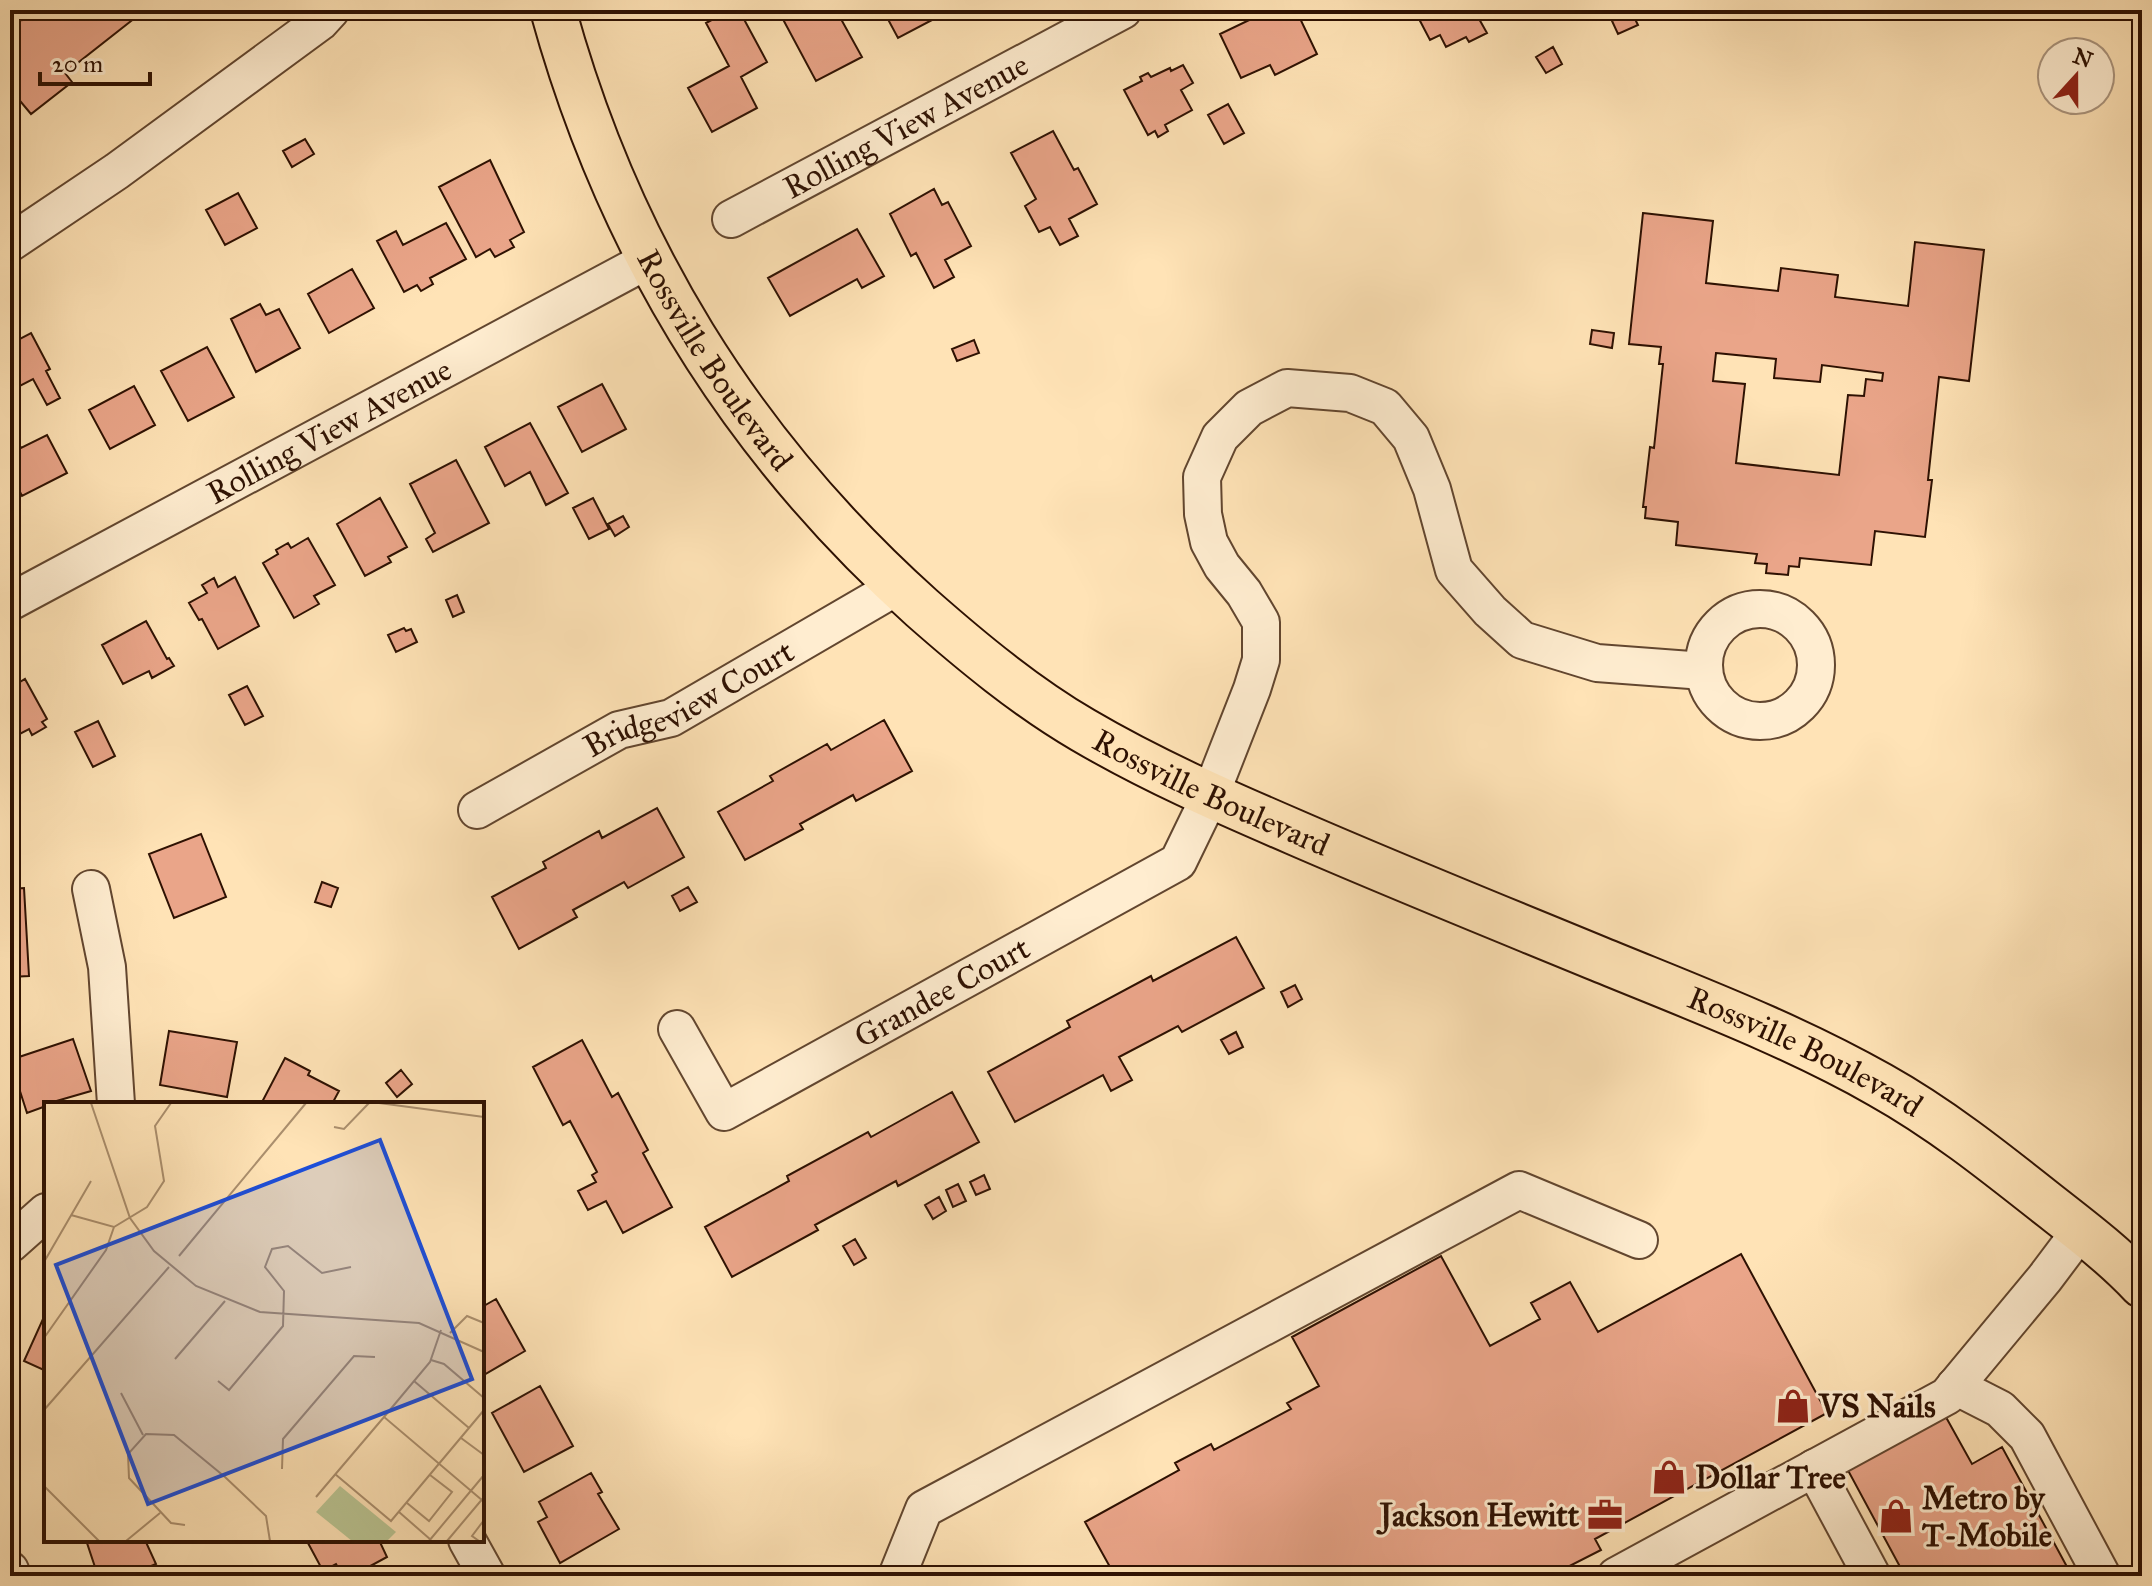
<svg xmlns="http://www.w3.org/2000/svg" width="2152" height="1586" font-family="'IM FELL Great Primer',serif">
<rect width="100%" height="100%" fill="#ffe3b6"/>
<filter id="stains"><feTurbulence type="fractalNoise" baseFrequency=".0025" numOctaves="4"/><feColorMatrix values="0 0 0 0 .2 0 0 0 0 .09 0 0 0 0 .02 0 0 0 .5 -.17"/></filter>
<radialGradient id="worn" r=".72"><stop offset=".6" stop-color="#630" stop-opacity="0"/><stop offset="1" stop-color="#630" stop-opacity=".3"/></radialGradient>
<path fill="#eaa589" stroke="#2e1102" stroke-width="2" fill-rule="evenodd" d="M14,10L22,20L35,10H145L65,73L72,82L31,114L10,89V14Z
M730,10H739L767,62L741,77L757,108L712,132L688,88L729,66L706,23Z
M778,10H836L862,57L816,81Z
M883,10H951L898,38Z
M1270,10H1296L1317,54L1275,75L1270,65L1241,78L1220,34Z
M1417,10H1490L1478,17L1487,33L1469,42L1466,37L1446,47L1440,35L1430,40L1418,17L1424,13Z
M1631,11L1638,25L1618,34L1612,21Z
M1553,47L1562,64L1546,73L1536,57Z
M1183,65L1193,83L1181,90L1192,110L1165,125L1168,131L1158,137L1155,131L1148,135L1124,90L1142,81L1140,77L1148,73L1151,77L1170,68L1171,71Z
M1228,104L1244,133L1224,144L1208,115Z
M1053,131L1074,170L1078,168L1097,204L1069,219L1078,236L1060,245L1050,227L1039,232L1025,206L1036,199L1011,153Z
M305,139L314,154L292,167L283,151Z
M490,160L524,232L510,240L514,247L495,257L490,249L476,257L439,187Z
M934,189L942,205L948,202L971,246L945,260L954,277L934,288L916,253L911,256L890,214Z
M238,193L257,228L225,245L206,210Z
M1643,213L1713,221L1706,283L1778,291L1781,268L1838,275L1835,297L1908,306L1915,242L1984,250L1969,381L1939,377L1928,480H1932L1925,537L1875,531L1871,565L1800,558L1799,567L1789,566L1788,575L1766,573L1767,564L1755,563L1757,554L1676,545L1678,522L1645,518L1646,507H1643L1650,447L1654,448L1663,364H1659L1661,347L1629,344ZM1716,353L1776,359L1774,378L1820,382L1822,365L1883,373L1882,381L1866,379L1864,396L1848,395L1839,475L1736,463L1745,384L1713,381Z
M446,223L466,259L430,278L433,284L421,291L417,285L404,292L377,241L396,231L403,245Z
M857,229L884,276L862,288L857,279L790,316L768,278Z
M352,269L374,308L329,333L308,294Z
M260,304L266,315L279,309L300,348L256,372L231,319Z
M1592,330L1614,333L1612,348L1590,344Z
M31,333L50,369L46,371L60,398L47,405L33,379L12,390L10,387V344Z
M974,340L979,353L957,361L952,349Z
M207,347L234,397L188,421L161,371Z
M602,384L626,429L582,452L558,407Z
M134,386L155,425L110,449L89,410Z
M530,423L568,493L546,505L530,472L505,486L485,447Z
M47,435L67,473L22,496L10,472V445L17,441L21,448Z
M456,460L489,523L433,552L426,539L435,533L410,484Z
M380,498L407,547L388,557L391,562L365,576L337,524Z
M593,498L609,529L589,539L573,508Z
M623,516L629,527L615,536L608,524Z
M308,538L335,585L314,596L319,604L294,618L263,563L278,554L276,550L288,543L291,548Z
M235,577L259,626L218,649L202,619L199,620L189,603L207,593L202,585L214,578L218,587Z
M457,595L464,612L453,617L446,600Z
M146,621L167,659L169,658L174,666L152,678L149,671L123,684L102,645Z
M404,628L406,631L411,629L417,642L396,652L388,635Z
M25,679L47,719L42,722L46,727L32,735L29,729L10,739V688Z
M247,686L263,716L245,725L229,695Z
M884,720L912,771L856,801L853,795L800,824L803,829L745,860L718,812L773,781L770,776L827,744L831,750Z
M98,721L115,756L93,767L75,732Z
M657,808L684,857L628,888L624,882L573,910L577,917L519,949L492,897L546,868L543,862L599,831L602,838Z
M201,834L226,897L174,918L149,854Z
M322,882L338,888L331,907L315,902Z
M688,887L697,902L680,911L672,896Z
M24,888L29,976L10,977V889Z
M1236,937L1264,988L1182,1032L1178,1026L1119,1057L1132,1080L1111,1091L1103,1075L1015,1122L988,1072L1070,1027L1067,1021L1151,976L1153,981Z
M1295,985L1302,999L1288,1007L1281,992Z
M169,1031L237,1042L227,1097L160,1085Z
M1236,1032L1243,1047L1229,1054L1221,1040Z
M73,1039L91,1091L46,1104V1106L27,1113L10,1060Z
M582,1040L612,1097L618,1093L648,1150L643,1153L672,1207L623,1233L606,1201L588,1210L578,1191L596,1182L592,1175L597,1172L570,1121L563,1125L533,1067Z
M285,1058L310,1071L308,1075L339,1091L332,1104H261Z
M401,1070L412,1084L397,1097L386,1083Z
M952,1092L979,1142L898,1186L896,1181L815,1225L818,1230L732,1277L705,1227L789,1181L787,1176L868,1132L871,1137Z
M984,1175L990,1189L976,1195L970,1182Z
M958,1184L966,1201L953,1207L946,1190Z
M939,1197L946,1211L933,1219L925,1205Z
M855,1239L866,1258L854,1265L843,1246Z
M1741,1254L1827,1413L1595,1539L1601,1550L1550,1576H1115L1085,1522L1179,1470L1175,1463L1211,1444L1214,1450L1291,1409L1287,1403L1319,1386L1292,1337L1441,1256L1490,1346L1540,1319L1531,1303L1570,1282L1598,1332Z
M496,1299L525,1351L482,1376V1307Z
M43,1319L46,1320V1371L24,1361Z
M540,1386L573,1446L524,1472L492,1413Z
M1942,1410L1972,1464L2002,1447L2072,1576H1905L1844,1463Z
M591,1473L602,1492L598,1494L619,1529L560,1563L538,1522L547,1517L539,1502Z
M86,1540H145L156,1564L127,1576H98Z
M313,1540H379L387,1557L352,1576H343L336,1564L323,1571L308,1543Z"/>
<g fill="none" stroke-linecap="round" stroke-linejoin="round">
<g stroke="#62462f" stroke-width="40">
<g id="minor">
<path id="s1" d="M731,219L1123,10"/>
<path d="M10,243L117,171L320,22L331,10"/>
<path id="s2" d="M10,602L648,260"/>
<circle cx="1760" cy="665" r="56"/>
<path id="s3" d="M477,810L619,730L671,718L898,586"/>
<path d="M91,889L107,967L116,1104"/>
<path id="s4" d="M677,1029L724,1112L1178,862L1210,796L1252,689L1261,660V622L1244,593L1222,566L1209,542L1203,514L1202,477L1220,437L1249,408L1287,388L1350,393L1385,407L1411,438L1432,489L1454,570L1490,611L1522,640L1597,663L1704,671"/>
<path d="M10,1244L46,1212"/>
<path d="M1955,1386L2000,1409L2027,1436L2102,1576"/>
<path d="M1814,1468L1872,1576"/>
<path d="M467,1540L487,1576"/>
<path d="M10,1570L12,1576"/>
<path d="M897,1576L924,1509L1519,1190L1639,1240"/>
<path d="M1616,1576L1947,1396L2045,1278L2081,1230"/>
</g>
</g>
<g stroke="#2e1102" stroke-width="48">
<g id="major">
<path id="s5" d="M553,10C618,246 739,444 922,608C972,652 1025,696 1083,730C1151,770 1222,801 1294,832C1395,876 1497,917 1599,959C1694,998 1790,1034 1880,1085C1939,1118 1992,1160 2045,1202C2078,1228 2113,1254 2142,1285"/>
</g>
</g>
<use href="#minor" stroke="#ffedd0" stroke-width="36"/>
<use href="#major" stroke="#ffe3b6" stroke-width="44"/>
</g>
<defs>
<g id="shop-bare" transform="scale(2.76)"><path d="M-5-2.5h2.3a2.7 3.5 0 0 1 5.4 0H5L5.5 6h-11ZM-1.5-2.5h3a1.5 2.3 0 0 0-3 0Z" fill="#8f2418" stroke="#ffedd0" stroke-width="2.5" paint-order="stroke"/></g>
<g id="office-bare" transform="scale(2.76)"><path d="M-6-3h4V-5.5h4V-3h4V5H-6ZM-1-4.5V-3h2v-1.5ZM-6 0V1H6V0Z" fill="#8f2418" stroke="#ffedd0" stroke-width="2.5" paint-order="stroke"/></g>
</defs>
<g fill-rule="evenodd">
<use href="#shop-bare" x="1793" y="1406"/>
<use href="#shop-bare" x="1669" y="1477"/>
<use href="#office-bare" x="1605" y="1515"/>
<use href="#shop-bare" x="1896" y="1516"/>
</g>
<g text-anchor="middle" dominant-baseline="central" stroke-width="6" stroke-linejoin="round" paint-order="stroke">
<g font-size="32" fill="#2e1102" stroke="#ffedd0">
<text stroke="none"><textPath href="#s1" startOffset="198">Rolling View Avenue</textPath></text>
<text stroke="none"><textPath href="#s5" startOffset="388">Rossville Boulevard</textPath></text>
<text stroke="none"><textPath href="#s2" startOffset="362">Rolling View Avenue</textPath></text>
<text stroke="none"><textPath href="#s3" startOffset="240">Bridgeview Court</textPath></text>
<text stroke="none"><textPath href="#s5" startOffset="1058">Rossville Boulevard</textPath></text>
<text stroke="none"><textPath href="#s4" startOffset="344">Grandee Court</textPath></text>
<text stroke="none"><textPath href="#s5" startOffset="1706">Rossville Boulevard</textPath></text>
</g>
<g font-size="32" font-weight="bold" fill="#2e1102" stroke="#ffedd0" text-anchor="start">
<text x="1819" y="1406">VS Nails</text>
<text x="1695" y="1477">Dollar Tree</text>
<text x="1922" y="1498">Metro by<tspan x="1922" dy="37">T-Mobile</tspan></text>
<text x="1579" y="1515" text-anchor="end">Jackson Hewitt</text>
</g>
</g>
<g transform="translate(44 1102)">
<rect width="440" height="440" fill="#ffe3b6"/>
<path d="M296,384L352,430L343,439H308L272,410Z" fill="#bac593"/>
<path fill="none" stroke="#ab8f6e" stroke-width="2" d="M47,1L86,116L110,149L152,184L216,210L375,221L440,250M335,1L440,15M290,25L300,27L325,1M27,113L70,125L103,105L120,79L111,24L127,1M135,154L262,1M0,160L47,79M397,228L386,260L340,315L439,399M406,231L423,214L440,221M0,236L62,148L70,125M131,257L181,199M387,258L400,262L440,296M174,279L185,288L239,224L240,189L221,165L228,147L244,144L278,171L307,165M370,279L425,326M77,291L99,333M0,308L125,165M417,336L440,353M238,367L239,337L310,254L331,255M291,372L347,419L440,308M0,384L55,439M272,395L340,315M363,401L385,419L408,390L386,373M355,410L387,438M141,423L127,421L85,376L84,352L102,332L130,333L181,375L222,414L226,439M82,439L116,411M385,439L440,373M403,439L440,395M435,439L428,434L440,418"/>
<path fill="#1d4ed8" fill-opacity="0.15" stroke="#1d4ed8" stroke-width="4" d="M336,38L428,277L104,402L12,163Z"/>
<rect width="440" height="440" fill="none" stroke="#2e1102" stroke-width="4"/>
</g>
<rect width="2152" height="1586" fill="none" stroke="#ffe3b6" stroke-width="40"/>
<rect x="12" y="12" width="2128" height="1562" fill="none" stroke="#2e1102" stroke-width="4"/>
<rect x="20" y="20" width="2112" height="1546" fill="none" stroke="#2e1102" stroke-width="2"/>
<g transform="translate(2076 76) rotate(21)"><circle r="38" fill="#ffedd0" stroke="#ab957e" stroke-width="2"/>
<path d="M0-6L14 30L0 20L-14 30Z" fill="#8f2418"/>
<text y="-12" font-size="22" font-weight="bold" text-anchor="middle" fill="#2e1102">N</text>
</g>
<path d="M40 72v12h110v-12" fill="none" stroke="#2e1102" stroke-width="4"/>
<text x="52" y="72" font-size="24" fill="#2e1102" stroke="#ffedd0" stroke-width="6" paint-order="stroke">20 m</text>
<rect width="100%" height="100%" filter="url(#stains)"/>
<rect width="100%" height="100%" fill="url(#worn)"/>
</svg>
